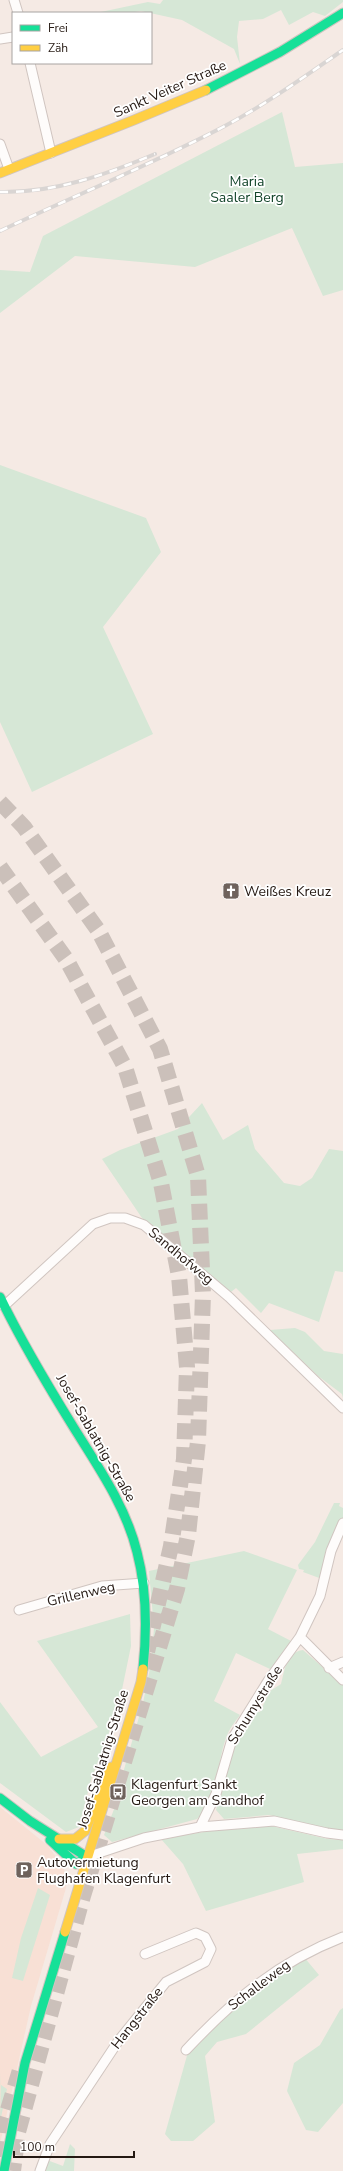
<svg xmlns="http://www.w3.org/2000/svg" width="343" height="2171" font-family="'Nunito Sans',sans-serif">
<rect width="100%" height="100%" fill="#f5eae4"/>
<path fill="#f8e0d5" d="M0,1807L47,1845L64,1867L66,1888L31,2006L0,2144Z"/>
<path fill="#d6e7d6" d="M163,0H343V2L325,16L313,12L289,25L281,10L263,19L239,21L237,37L240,64L234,49L182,20L141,11L128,13H96L148,2L160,4Z
M282,112L295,167L343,163V290L323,296L292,228L195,267L75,256L0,313V270L30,272L43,236Z
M0,465L146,518L161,552L103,627L153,734L32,792L0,722Z
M202,1103L223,1140L248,1125L255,1149L284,1183L300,1186L312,1178L329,1149L343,1151V1272L335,1271L319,1322L269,1303L261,1313L236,1288L231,1292L142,1218L102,1159L120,1150L178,1129Z
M295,1328L305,1332L324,1351L343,1354V1398L342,1394L318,1376L270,1330Z
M334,1503H340L339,1506L343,1508V1518L336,1530L322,1579L303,1572L304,1570L299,1569L298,1565L315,1542Z
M244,1551L297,1570L268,1629L293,1642L270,1669L236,1653L214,1701L240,1715C235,1722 229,1729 226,1738C216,1766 219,1798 197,1819L112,1842L104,1835L123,1786V1773L143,1703L151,1663L154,1628L149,1571Z
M130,1614L131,1646L118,1709L91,1780L79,1827L66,1832L0,1783V1702L41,1757L98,1727L37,1641Z
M303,1650L343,1685V1830L326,1829L269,1815L224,1819L216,1810C225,1771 231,1745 254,1711L260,1712L270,1691L281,1684C285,1670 286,1652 303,1650Z
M267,1825L328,1839L343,1840V1849L297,1854L304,1882L206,1911L183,1864L161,1839L216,1830Z
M38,1888L50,1895L23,1981L12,1978L21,1938Z
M304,1957L319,1975L246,2034L217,2042L205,2056L215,2122L193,2141H171L165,2134L188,2052L217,2021L248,1996Z
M343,2008V2103L318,2132L306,2130L287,2091L294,2063L320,2045L340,2010Z
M1,2072V2085L7,2089L0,2122Z
M70,2144L75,2149L74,2171H43L47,2160L63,2166Z"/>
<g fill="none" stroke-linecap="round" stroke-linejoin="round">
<path stroke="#cbc0ba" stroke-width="16" stroke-dasharray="16 8" stroke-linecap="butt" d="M0,802L24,827L98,930L160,1049L198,1176L203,1294L198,1441L188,1535L177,1589L83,1896L18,2132L13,2171
M0,867L66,959L125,1067L161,1183L179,1276L187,1367L184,1459L171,1546L147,1652
M0,2157L4,2123L20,2070"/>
<g stroke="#d0c5c0" stroke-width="11">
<path id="street" d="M14,0L18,13
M0,39L13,37
M30,63L51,153
M0,144L9,169
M4,1306L93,1224L110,1218H125L144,1225L229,1297L343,1408
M19,1610L102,1586L144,1583
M300,1637L343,1680
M329,1668L343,1662
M200,1827L274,1821L327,1833L343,1835
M87,1857L144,1838L200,1827L216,1794L232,1739L268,1681L300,1637L320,1596L331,1551L343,1523
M186,2050C233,2000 278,1962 343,1937
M40,2171L50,2144L119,2040L166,1982L205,1962L211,1949L205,1937L196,1933L145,1954"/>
</g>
<g stroke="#d0c5c0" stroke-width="11">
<path id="fast" d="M206,90L280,52L343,13
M0,1297C22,1343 48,1386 74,1428C99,1468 126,1507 137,1552C147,1590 147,1630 143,1669
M0,1798L30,1821L87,1857
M50,1840L76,1864L87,1857
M4,2171L25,2063L65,1932"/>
</g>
<g stroke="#d0c5c0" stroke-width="11">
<path id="slow" d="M0,173L134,120L206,90
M59,1839H75L85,1831L111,1767
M65,1932L141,1682L143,1669"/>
</g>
<use href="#street" stroke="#fefcfb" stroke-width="9"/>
<use href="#fast" stroke="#16e098" stroke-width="9"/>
<use href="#slow" stroke="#ffcf43" stroke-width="9"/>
<g stroke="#d9d5d3" stroke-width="4">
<path id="rail" d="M0,192C55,193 105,175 155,154
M0,231C74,196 150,165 223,127C265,105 304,77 343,50"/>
</g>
<use href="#rail" stroke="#fff" stroke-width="2.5" stroke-dasharray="8" stroke-linecap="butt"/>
</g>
<defs>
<g id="church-square" transform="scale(0.9)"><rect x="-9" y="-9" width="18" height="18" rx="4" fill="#6e625c" stroke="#fff"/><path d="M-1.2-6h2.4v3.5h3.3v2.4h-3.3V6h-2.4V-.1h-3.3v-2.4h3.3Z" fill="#fff"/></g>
<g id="bus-square" transform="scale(0.9)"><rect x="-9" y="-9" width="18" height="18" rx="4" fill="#6e625c" stroke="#fff"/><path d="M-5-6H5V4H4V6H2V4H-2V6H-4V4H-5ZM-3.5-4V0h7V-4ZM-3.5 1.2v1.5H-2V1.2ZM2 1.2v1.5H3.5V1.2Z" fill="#fff"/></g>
<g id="parking-square" transform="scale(0.9)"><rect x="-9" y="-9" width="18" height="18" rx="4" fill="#6e625c" stroke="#fff"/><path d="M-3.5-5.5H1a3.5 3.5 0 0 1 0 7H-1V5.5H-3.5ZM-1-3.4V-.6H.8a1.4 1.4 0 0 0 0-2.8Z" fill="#fff"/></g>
</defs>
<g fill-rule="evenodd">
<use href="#church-square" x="231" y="891"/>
<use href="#bus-square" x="118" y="1792"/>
<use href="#parking-square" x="24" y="1870"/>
</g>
<g text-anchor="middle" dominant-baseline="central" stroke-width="3.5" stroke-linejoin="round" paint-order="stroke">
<g font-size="14" fill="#251913" stroke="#fff">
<text transform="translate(170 89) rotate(-24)">Sankt Veiter Straße</text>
<text transform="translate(181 1256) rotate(40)">Sandhofweg</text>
<text transform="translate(96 1438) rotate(60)">Josef-Sablatnig-Straße</text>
<text transform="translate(81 1594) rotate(-13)">Grillenweg</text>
<text transform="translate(255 1705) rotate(-58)">Schumystraße</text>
<text transform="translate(103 1759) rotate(-73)">Josef-Sablatnig-Straße</text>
<text transform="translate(259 1985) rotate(-37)">Schalleweg</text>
<text transform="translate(137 2018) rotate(-52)">Hangstraße</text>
</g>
<g font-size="14" fill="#14452b" stroke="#fff">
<text x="247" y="181">Maria<tspan x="247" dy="16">Saaler Berg</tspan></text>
</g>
<g font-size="14" fill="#251913" stroke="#fff" text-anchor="start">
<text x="244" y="891">Weißes Kreuz</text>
<text x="131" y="1784">Klagenfurt Sankt<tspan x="131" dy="16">Georgen am Sandhof</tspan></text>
<text x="37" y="1862">Autovermietung<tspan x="37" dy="16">Flughafen Klagenfurt</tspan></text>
</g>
</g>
<rect x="12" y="12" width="140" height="52" fill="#ffffff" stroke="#a8a3a1"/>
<rect x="20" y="25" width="20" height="6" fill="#16e098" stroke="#a8a3a1"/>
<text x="48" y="32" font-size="12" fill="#251913">Frei</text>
<rect x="20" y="45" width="20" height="6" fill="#ffcf43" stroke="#a8a3a1"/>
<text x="48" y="52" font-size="12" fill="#251913">Zäh</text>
<path d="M14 2151v6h120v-6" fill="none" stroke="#251913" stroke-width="2"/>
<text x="20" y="2151" font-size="12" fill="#251913" stroke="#ffffff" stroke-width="3" paint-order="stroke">100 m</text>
</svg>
